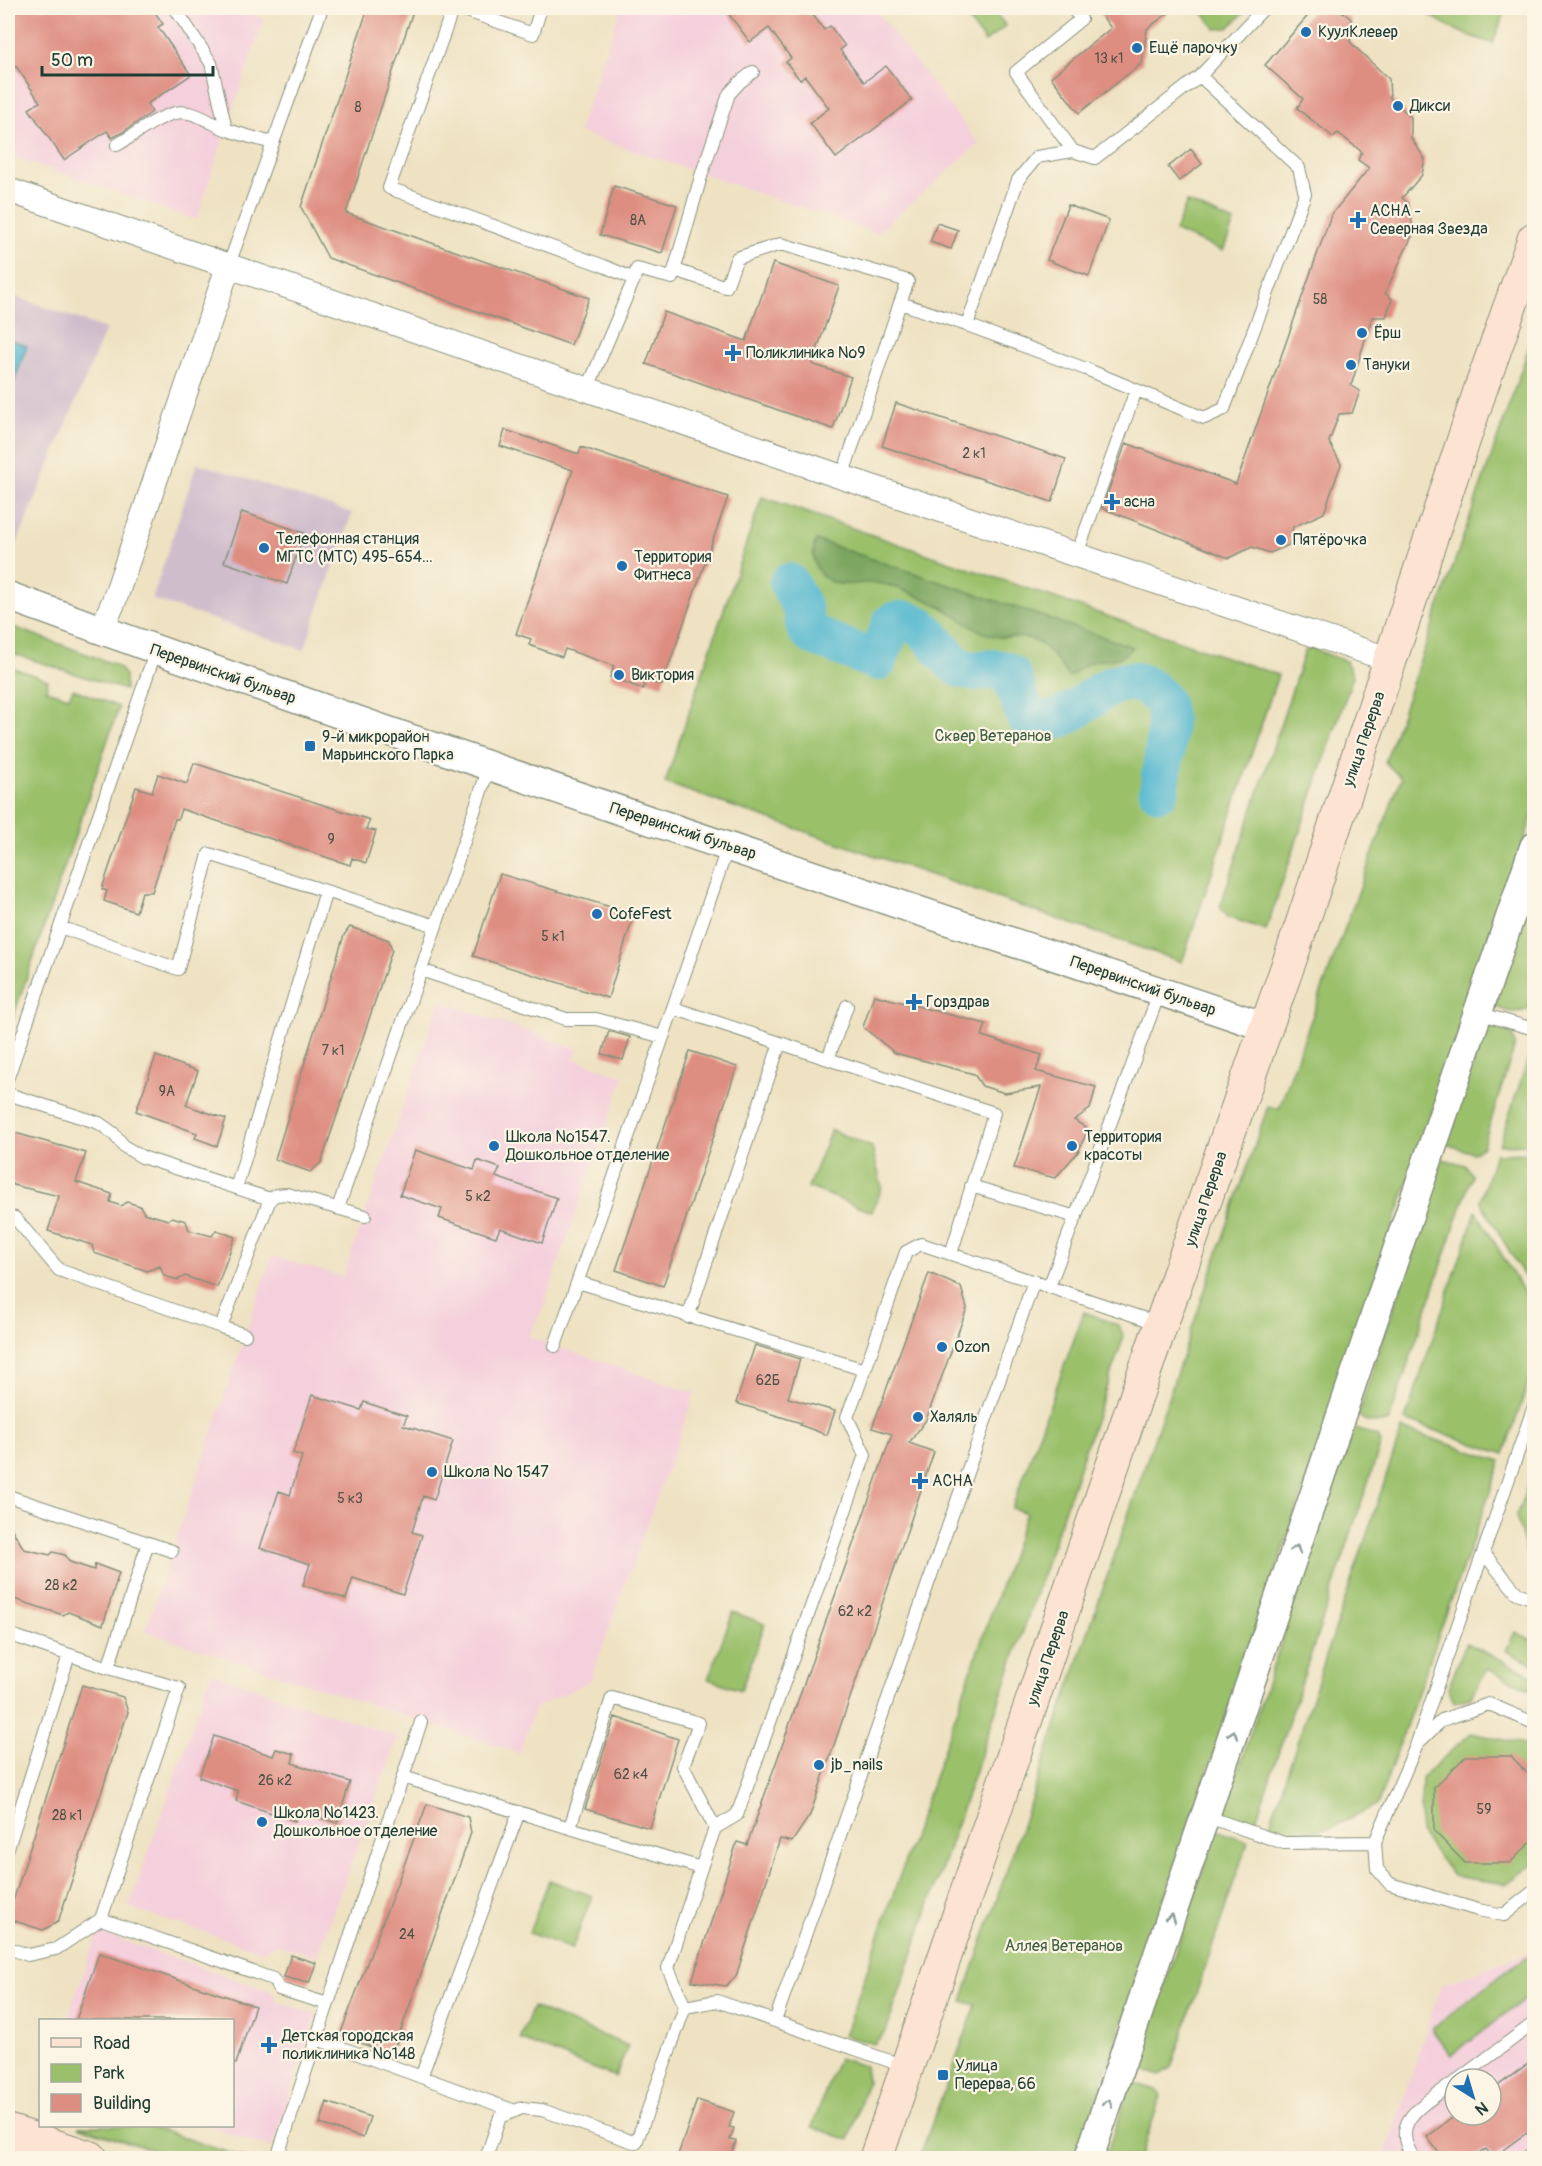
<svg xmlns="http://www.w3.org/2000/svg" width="1542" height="2166" font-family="Pangolin,sans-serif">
<rect width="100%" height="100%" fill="#fcf5e5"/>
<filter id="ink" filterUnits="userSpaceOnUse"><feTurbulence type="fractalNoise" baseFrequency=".0167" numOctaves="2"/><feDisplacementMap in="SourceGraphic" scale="12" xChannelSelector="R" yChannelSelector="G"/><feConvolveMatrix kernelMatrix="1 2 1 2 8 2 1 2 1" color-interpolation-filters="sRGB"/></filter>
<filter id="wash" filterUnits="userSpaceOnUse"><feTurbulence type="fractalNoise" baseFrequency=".008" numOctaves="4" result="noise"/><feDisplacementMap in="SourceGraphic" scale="24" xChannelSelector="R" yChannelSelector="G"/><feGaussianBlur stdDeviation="1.35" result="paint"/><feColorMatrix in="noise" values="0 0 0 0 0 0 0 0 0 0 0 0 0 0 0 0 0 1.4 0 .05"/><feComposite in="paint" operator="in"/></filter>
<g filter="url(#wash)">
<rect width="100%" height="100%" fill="#eee2c2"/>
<path fill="#f4cfdc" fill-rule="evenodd" d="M8,8H236L235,9L264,19L226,129L197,220L8,155Z
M621,8H874L979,144L877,233L578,132Z
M440,1001L578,1049L574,1059L624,1076L542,1310L528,1337L695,1393L590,1681L535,1708L519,1753L145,1631L272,1256L343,1277Z
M211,1673L398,1737L317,1956L275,1944L262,1951L129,1908Z
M98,1932L273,1992L277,2001L316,2015L272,2148L206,2126H232V2020H67Z
M1534,1950V2158H1384L1441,1985ZM1455,2079H1491V2115H1455Z"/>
<path fill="#d0bdcc" d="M8,294L106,329L15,548L8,546Z
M197,463L352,513L304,650L152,599Z"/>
<path fill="#9ac06b" stroke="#5c7e50" stroke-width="1.5" d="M959,8H991L1006,26L985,42Z
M1206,8H1249L1228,28L1216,29L1202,12Z
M1419,8H1506L1493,43C1462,35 1446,26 1419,8Z
M1187,202L1234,222L1223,251L1175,231Z
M1534,333V811L1107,2067L1079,2158H919L976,2005L962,2001L1268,1106L1279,1109C1318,998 1360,888 1401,778L1385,762Z
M762,497L1278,675L1182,962L665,783Z
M8,625L116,665L125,675V690L8,652Z
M1310,648L1346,661L1353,676L1266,930L1228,917L1220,907L1305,651Z
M8,666L48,680L46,690L69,697L73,689L119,707L8,1032Z
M1534,885V991L1528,1009C1518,1014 1502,1013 1494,1004Z
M1487,1026L1512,1033L1515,1045L1483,1146L1473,1153L1446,1144Z
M1533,1045L1534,1144L1499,1145Z
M831,1130L872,1147L882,1187L872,1212L808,1187Z
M1534,1153V1293L1480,1201L1495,1154Z
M1443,1159L1465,1165L1472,1175L1389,1421C1380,1425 1364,1423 1358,1415Z
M1476,1211L1534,1309V1366L1504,1454L1405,1420Z
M1084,1312L1118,1325L1124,1336L886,2031L874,2044L844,2036L1026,1513L1012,1508Z
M1353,1428L1377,1436L1381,1443L1255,1823L1228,1816L1225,1809Z
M1402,1429L1501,1461L1378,1804L1331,1828L1297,1833L1269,1827Z
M1534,1469V1573L1532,1572L1516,1516Z
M733,1612L765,1624L741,1690L708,1679Z
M1515,1632L1534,1641V1665L1506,1651Z
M1466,1643L1534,1676V1691L1487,1669L1471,1698L1454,1702L1448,1689Z
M1471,1733L1534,1746V1863L1506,1884L1453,1876L1420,1833L1422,1777Z
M1216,1830L1248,1841L1171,2068L1160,2076L1137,2068Z
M549,1880L592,1896L572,1949L529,1933Z
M1534,1955V1992L1451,2055L1433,2031V2027L1524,1958Z
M533,2007L628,2046L615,2077L520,2039Z
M838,2058L865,2066L867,2081L849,2140L812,2127Z
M1131,2082L1156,2090L1161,2096L1140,2158H1105Z
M78,2126H149L244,2158H178Z"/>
<path fill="#7ba65f" stroke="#4d724a" stroke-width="1.5" d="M816,540L1133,647C1115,667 1109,655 1089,663C1082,666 1075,673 1069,677C1060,666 1051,650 1039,643C1024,633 1010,640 994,636C976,632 958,617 942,607C929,600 897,587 883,584C867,580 847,588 832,582C814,575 810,556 816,540Z"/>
<path fill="#51b7cf" stroke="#387a82" stroke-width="1.5" d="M8,339L27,346L14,382L8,379Z"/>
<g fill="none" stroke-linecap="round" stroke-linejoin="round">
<path stroke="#51b7cf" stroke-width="40" d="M789,583L802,608L806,628L813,635L877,661L892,623C927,610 938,658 962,668C980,676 994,662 1011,675L1026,717C1036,720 1047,723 1057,719C1088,709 1117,663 1152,690C1159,695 1165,703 1166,712C1169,738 1162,766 1159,791"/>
</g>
<g id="blocks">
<path fill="#de8d81" d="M16,8H152L163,24L158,27L191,75L147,104L152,112L123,132L112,138L107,131L64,160L29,109L40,102L16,66L8,71V13Z
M368,8H414L346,213L589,298L571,345L328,258L301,207Z
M724,8H801L807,15L811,12L824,30L830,26L845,46L840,50L864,82L886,66L912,100L836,158L810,123L829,108L805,76L800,80L786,62L791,58L769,28L750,42Z
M1096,8H1175L1147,29L1142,63L1079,113L1051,77L1111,28Z
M1338,8L1351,19L1350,42L1389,79L1390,98L1411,117V138L1425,159L1422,175L1402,198L1408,203L1414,232L1385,293L1392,299L1386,317H1372L1351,386L1360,391L1352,413L1339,414L1329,442L1341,464L1324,513L1293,527L1289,545L1270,553L1252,547L1229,558L1102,508L1126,443L1236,484L1331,215L1369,168L1358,160L1362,152L1338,133L1333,137L1297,108L1303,99L1265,65L1312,11Z
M1191,149L1202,164L1179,181L1168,167Z
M614,186L677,205L662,253L600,235Z
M1068,205L1109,220L1089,276L1047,260Z
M937,223L958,230L951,249L930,242Z
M773,263L839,286L812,364L851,377L833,429L646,364L664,312L746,341Z
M896,403L1066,459L1052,502L882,446Z
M505,430L579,454L581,447L728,497L662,685L646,680L643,689L610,677L614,666L565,649L562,657L529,645L531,639L516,634L573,470L500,446Z
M242,512L304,533L287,584L224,562Z
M194,763L370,820L366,829L376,831L366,863L352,858L350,865L181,809L178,819H175L152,892H142L136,912L104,901L107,891L102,889L136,787L152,792L158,774L187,784Z
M500,874L634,914L608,998L473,956Z
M350,927L389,940L392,950L321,1163L310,1172L275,1159L344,935Z
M874,995L986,1024L982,1036L1042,1055L1036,1071L1096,1087L1090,1109L1074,1120L1088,1129L1078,1152L1055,1178L1014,1168L1041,1087L1005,1093L982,1086L974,1074L895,1053L863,1027Z
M609,1031L630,1037L623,1060L602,1054Z
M690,1051L737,1067L663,1286L616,1270Z
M156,1056L198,1071L186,1105L226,1119L217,1146L195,1138L197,1133L136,1111Z
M8,1131L86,1153L76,1182L112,1194L110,1202L121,1206L127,1202L140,1206L144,1213L168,1220L172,1217L186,1221L189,1230L212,1236L216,1230L235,1237L217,1287L185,1276L178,1280L164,1276L160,1266L147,1271L94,1253L92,1245L48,1231L59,1196L13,1185L8,1180Z
M415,1150L474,1170L477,1160L500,1168L496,1177L557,1198L542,1243L500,1228L496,1237L439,1218L442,1209L400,1195Z
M929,1273L961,1287L967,1308L926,1420L909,1443L934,1452L810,1815L792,1842L780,1839L736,1976L726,1986L692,1981L737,1842L747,1845L892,1434L872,1428Z
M755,1345L800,1359L788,1398L835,1411L827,1435L800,1425L801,1423L736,1403Z
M312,1395L361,1410L364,1402L407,1416L403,1425L453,1441L434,1500L423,1496L412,1532L422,1535L403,1594L353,1578L346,1599L303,1585L310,1564L260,1548L279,1491L290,1495L302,1456L293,1453Z
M8,1523L24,1549L50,1555L53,1552L65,1555L70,1562L94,1570L95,1564L119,1573L103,1625L68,1612L63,1615L8,1597Z
M82,1685L123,1697L128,1712L58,1922L43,1930L8,1919V1917Z
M615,1717L678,1739L650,1828L585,1809Z
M214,1736L273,1756L276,1749L294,1754L292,1763L350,1782L337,1823L298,1811L295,1821L236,1801L238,1791L199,1777Z
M1466,1756H1511L1534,1780V1839L1510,1863H1465L1434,1831V1787Z
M427,1804L468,1817L471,1833L396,2044L384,2052L340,2035Z
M99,1953L255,2006L236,2064L232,2063V2020H76Z
M291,1955L316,1963L309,1983L284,1977Z
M1534,2059V2128L1493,2158L1486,2149L1473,2158H1443L1427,2137L1456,2115H1491V2091Z
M697,2100L734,2112L729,2127L734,2128L730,2140L736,2141L730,2158H677Z
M327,2102L370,2117L363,2138L320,2124Z"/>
</g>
</g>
<g filter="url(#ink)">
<use href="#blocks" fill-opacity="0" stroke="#86907b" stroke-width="1.5"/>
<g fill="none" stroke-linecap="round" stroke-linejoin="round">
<g stroke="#86907b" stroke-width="14">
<path id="service" d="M175,8L211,63L226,129
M453,8L389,188L604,266L634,279L587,390
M458,8L533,34L541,8
M1072,8L1081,19L1016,72L1073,151L1095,158L1200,76L1264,8
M117,145C135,135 155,118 175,113C195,109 210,124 228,130C242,135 258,139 273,143
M1073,151L1037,157L1018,180L967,325L1086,369L1204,418L1224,409L1305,194L1299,168L1200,76
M228,267L322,8
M675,270L726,287L737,258L781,244L908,281L900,303
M634,279L637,269L672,278L702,173L729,94L740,82L753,72
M842,477L900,303L967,325
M1076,557L1136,390
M60,927L178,969L209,854L436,926
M421,970L566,1019H596L663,1037L728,846
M673,1008L780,1043L688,1317
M1478,1013L1534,1029
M780,1043L828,1059L847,1006
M828,1059L994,1113L951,1254
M8,1077L156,650
M8,1094L99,1123L113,1133L125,1147L142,1157L270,1199L276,1195L287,1194L365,1216
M971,1186L1076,1217
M236,1188L326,891
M338,1208L421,970L489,767
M8,1216L15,1218L59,1270L221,1327
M578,1282L865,1370L906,1252L921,1244L1160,1324
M1049,1287L1160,991
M245,1335L221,1327L270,1199
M555,1346L663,1037
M1534,1406L1416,1746L1375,1842L1377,1869L1390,1884L1478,1910L1504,1915L1534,1891
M8,1496L172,1551
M1484,1554L1517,1593L1534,1599
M8,1634L108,1668L148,1543
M108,1668L179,1688L101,1919L273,1979L279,1989L328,2004
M1419,1742L1442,1720L1489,1704L1534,1723
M403,1777L701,1868L668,1968L685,2007
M1205,1816L1284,1843L1375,1842
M570,1827L612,1698L699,1723L683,1766L715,1828
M8,1848L69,1655
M701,1868L715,1828L737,1815L865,1455L847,1417L865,1370
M8,1948L28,1955L56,1949L101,1919
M775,2021L1034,1281
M317,2039L515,2111
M421,2077L519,1812
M1459,2079L1534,2023
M277,2158L421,1722
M486,2158L500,2117L522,2108L542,2110L636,2143L685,2007L717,2001L907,2067
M1414,2158C1386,2120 1428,2102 1455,2082
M1526,2158L1534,2152"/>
</g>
<g stroke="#86907b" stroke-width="26">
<path id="minor" d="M8,190L836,475L1391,660
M101,630L114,601L228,267"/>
</g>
<g stroke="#86907b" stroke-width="31">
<path id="tertiary" d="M8,596C424,748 846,886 1266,1027
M1089,2158L1534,847"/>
</g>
<g stroke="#86907b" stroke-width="35">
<path id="secondary" d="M8,2131L91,2158
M876,2158L1151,1353L1293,951L1481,388L1534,239"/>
</g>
<use href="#service" stroke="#fff" stroke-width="12"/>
<use href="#minor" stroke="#fff" stroke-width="24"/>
<use href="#tertiary" stroke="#fff" stroke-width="28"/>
<use href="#secondary" stroke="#fde3d1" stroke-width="33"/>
</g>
<defs><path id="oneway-chevron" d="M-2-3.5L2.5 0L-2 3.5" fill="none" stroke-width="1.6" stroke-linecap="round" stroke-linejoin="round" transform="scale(1.5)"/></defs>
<g stroke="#8f9e9a">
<use href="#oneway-chevron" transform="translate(1296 1549) rotate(-71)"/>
<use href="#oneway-chevron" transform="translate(1233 1734) rotate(-71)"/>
<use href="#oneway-chevron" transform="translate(1171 1918) rotate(-71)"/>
<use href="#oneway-chevron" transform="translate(1108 2103) rotate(-71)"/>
</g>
</g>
<g fill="#1f6fb2" stroke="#fcf5e5" stroke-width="2">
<circle cx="1306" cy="32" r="6"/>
<circle cx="1137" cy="48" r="6"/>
<circle cx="1398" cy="106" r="6"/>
<path d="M1355 211h6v6h6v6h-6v6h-6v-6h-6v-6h6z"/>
<circle cx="1362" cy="333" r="6"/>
<path d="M730 344h6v6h6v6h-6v6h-6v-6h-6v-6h6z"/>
<circle cx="1351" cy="365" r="6"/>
<path d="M1109 493h6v6h6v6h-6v6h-6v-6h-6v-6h6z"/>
<circle cx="1281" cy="540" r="6"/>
<circle cx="264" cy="548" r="6"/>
<circle cx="622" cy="566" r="6"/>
<circle cx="619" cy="675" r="6"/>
<rect x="304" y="740" width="12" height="12" rx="3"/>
<circle cx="597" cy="914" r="6"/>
<path d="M911 993h6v6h6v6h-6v6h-6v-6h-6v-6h6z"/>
<circle cx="494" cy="1146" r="6"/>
<circle cx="1072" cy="1146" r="6"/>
<circle cx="942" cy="1347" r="6"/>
<circle cx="918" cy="1417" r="6"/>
<circle cx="432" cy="1472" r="6"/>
<path d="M917 1472h6v6h6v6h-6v6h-6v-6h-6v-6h6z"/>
<circle cx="819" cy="1765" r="6"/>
<circle cx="262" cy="1822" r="6"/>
<path d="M266 2036h6v6h6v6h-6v6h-6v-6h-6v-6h6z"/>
<rect x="937" y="2069" width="12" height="12" rx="3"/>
</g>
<g text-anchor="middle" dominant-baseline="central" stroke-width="4.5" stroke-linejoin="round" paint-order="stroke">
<g font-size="14" fill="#4f5147">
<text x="1109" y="58">13 к1</text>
<text x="358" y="107">8</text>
<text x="638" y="220">8А</text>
<text x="1320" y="299">58</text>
<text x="974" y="453">2 к1</text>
<text x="331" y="839">9</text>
<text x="553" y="936">5 к1</text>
<text x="333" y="1050">7 к1</text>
<text x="167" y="1091">9А</text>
<text x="478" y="1196">5 к2</text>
<text x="768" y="1380">62Б</text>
<text x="350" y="1498">5 к3</text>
<text x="61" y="1585">28 к2</text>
<text x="855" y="1611">62 к2</text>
<text x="631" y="1774">62 к4</text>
<text x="275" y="1780">26 к2</text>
<text x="1484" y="1809">59</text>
<text x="67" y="1815">28 к1</text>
<text x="407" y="1934">24</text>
</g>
<g font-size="16" fill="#1f3d34" stroke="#fcf5e5" text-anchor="start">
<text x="1318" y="32">КуулКлевер</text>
<text x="1149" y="48">Ещё парочку</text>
<text x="1410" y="106">Дикси</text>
<text x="1370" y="211">АСНА -<tspan x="1370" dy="18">Северная Звезда</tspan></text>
<text x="1374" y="333">Ёрш</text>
<text x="746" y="353">Поликлиника №9</text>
<text x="1363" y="365">Тануки</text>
<text x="1124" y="502">асна</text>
<text x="276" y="539">Телефонная станция<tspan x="276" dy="18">МГТС (МТС) 495-654...</tspan></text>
<text x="1293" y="540">Пятёрочка</text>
<text x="634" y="557">Территория<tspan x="634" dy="18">Фитнеса</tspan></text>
<text x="631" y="675">Виктория</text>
<text x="322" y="737">9-й микрорайон<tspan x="322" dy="18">Марьинского Парка</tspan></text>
<text x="609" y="914">CofeFest</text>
<text x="926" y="1002">Горздрав</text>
<text x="506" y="1137">Школа №1547.<tspan x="506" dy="18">Дошкольное отделение</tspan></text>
<text x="1084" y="1137">Территория<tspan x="1084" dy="18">красоты</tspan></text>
<text x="954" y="1347">Ozon</text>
<text x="930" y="1417">Халяль</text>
<text x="444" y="1472">Школа № 1547</text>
<text x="932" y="1481">АСНА</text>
<text x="831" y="1765">jb_nails</text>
<text x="274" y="1813">Школа №1423.<tspan x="274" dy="18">Дошкольное отделение</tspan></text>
<text x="282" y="2036">Детская городская<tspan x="282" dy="18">поликлиника №148</tspan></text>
<text x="955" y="2066">Улица<tspan x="955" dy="18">Перерва, 66</tspan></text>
</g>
<g font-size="16" fill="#1f3d34" stroke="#fcf5e5">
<text transform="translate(223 674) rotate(19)">Перервинский бульвар</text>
<text transform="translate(1364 739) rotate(-71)">улица Перерва</text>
<text transform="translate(683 831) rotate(18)">Перервинский бульвар</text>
<text transform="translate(1143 986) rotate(19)">Перервинский бульвар</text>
<text transform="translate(1206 1199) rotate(-71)">улица Перерва</text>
<text transform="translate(1048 1658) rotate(-71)">улица Перерва</text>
</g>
<g font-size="16" fill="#3e5e42" stroke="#fcf5e5">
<text x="993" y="736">Сквер Ветеранов</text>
<text x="1064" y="1946">Аллея Ветеранов</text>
</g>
</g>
<rect width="1542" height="2166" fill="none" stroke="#fcf5e5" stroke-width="30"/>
<rect x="39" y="2019" width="195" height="108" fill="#fcf5e5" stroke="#a4ab9e" stroke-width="1.5"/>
<rect x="51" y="2038" width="30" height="9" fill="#fde3d1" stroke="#a4ab9e" stroke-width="1.5"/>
<text x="93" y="2049" font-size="18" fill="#1f3d34">Road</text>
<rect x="51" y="2064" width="30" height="18" fill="#9ac06b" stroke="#a4ab9e" stroke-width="1.5"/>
<text x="93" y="2079" font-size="18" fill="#1f3d34">Park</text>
<rect x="51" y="2094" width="30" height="18" fill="#de8d81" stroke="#a4ab9e" stroke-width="1.5"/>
<text x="93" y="2109" font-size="18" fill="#1f3d34">Building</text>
<g transform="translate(1473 2097) rotate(143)"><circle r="28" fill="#fcf5e5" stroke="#a4ab9e" stroke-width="1.5"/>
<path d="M0-4.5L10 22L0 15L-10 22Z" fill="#1f6fb2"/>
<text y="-9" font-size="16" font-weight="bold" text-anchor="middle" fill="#1f3d34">N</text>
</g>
<path d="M42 66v9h171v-9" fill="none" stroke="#1f3d34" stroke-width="3"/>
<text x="51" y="66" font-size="18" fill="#1f3d34" stroke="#fcf5e5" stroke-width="4.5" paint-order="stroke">50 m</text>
</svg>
